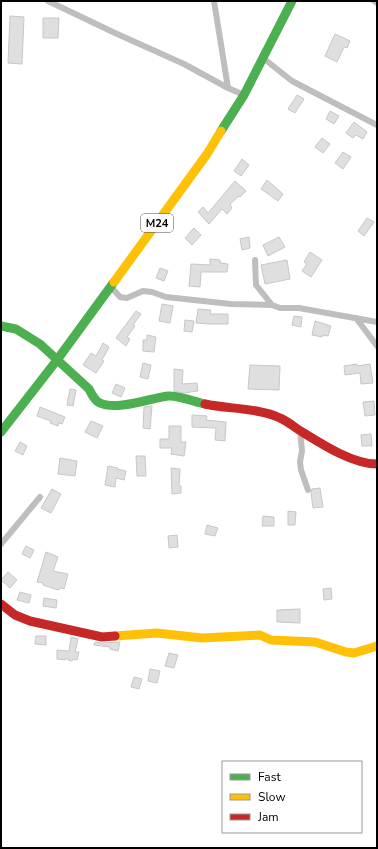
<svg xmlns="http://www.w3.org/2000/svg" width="378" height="849" font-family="'Nunito Sans',sans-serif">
<rect width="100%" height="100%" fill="#fff"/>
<path fill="#dfdfdf" stroke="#c7c7c7" d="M10,16L24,17L22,64L8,63Z
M43,18H59L58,38H43Z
M335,34L350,41L347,48L344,47L337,62L325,56Z
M297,95L304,99L295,113L288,109Z
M330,111L339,116L334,124L326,119Z
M354,122L367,132L363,139L356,135L353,138L346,133Z
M322,138L330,144L323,153L315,147Z
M343,152L351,157L343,169L335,163Z
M242,159L249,165L241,176L234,171Z
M267,180L283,194L278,201L261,189Z
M235,181L246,191L240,197L239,196L230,204L232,208L227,214L222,209L209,224L198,212L203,207L208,213Z
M367,218L374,222L364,236L358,231Z
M194,228L201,235L192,245L185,238Z
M249,237L250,248L242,250L240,239Z
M279,237L285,247L268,256L263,245Z
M310,252L322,260L311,277L302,271L307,264L304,262Z
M210,259L220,260V263L228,264L227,272H201L200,287L189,286L191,264L210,265Z
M287,260L290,279L265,284L261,265Z
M160,268L168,271L164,281L156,278Z
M162,304L173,306L170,323L159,321Z
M198,309L211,310L210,314H228V324H209L196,323Z
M136,311L141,314L133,325L135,326L127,337L130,339L126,346L116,338Z
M294,316L302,317L301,327L292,325Z
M185,320L194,321L192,332L184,331Z
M315,321L331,326L328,336L323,335L322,337L312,335Z
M147,335L156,337L154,352L143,351V340H147Z
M103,343L109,347L102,360L104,361L96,373L83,365L91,353L96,356Z
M143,363L151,365L148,379L140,377Z
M357,364V366L370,364L373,383L361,384L360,373L345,375L344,366Z
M250,365L280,366L279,390L248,389Z
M174,369L183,370L182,384L197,383L198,391L183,393L174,391Z
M116,384L125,388L121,397L112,393Z
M70,389L76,390L73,406L67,405Z
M374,401L375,415L365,416L363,402Z
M152,406L150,429L143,428L144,407Z
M40,407L65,417L62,424L59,423L58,426L50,423L51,421L37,416Z
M192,415L207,416L206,420L226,422L225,441L215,440L216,428L192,427Z
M91,421L103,426L97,438L85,432Z
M169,426H181V442H186L184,456L171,454L172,448H160V439H169Z
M371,434L372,446H362L361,435Z
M20,442L27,446L23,455L15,451Z
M136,456H145L146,476H137Z
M60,458L77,461L75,476L58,474Z
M108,466L118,468L117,469L126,471L124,480L116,478L115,487L105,485Z
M171,468L180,469L179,486H181V493L172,494Z
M320,488L323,507L313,508L311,493L312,489Z
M52,489L61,494L51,513L41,508Z
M288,511L296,512L295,525H288Z
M263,516L274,517V526H262Z
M207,525L218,528L215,536L205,534Z
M177,535L178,547L169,548L168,536Z
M26,546L34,550L30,558L22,554Z
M46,552L58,557L53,571L68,574L64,589L61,588L58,590L43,585V583L37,582Z
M8,572L17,580L10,588L1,580Z
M331,588L332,599L324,600L323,589Z
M20,592L31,595L29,603L17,600Z
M44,598L57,600L56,608L43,606Z
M300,609V623L277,622V610Z
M36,636H46V645L35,644Z
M71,637L78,639L75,652H79L77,660L73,659L72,661L68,660V658H66V660L57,659V650L69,651Z
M95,642L102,643L120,642L118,651L110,649V647L94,645Z
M169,653L178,655L174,668L165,666Z
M150,669L160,671L157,683L148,681Z
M134,677L142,679L139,689L131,687Z"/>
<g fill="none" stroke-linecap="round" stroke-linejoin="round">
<path stroke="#bebebe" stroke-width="6" d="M48,1L115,33L184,64L228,88L244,95
M214,1L228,88
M374,1L377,3
M263,58L292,81L377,125
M255,260L256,285L272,305
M111,287L120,297L127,298L143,291L152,292L166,297L231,304L272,305L280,308H299L377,322
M356,318L377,346
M300,430L302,451L300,462L301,470L308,490
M1,544L40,497"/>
<path stroke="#4caf50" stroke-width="9" d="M221,131L244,95L292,1
M1,326L16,329L40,344L89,389C92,395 95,401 100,403C116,411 151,398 168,396C178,395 195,402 205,404
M1,432L57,360L114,282"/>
<path stroke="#ffc107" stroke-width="9" d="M114,282L207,154L221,131
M115,636L157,633L202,638L260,635L271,640L315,642L346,652L354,653L377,646"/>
<path stroke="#c62828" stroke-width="9" d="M205,404C228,409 259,408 280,418C287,421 293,426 299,430C320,443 352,464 377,464
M1,604L15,615L30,621L102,637L115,636"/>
</g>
<g text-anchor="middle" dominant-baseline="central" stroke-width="3.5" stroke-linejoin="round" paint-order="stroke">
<rect fill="#fff" stroke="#4c4c4c" stroke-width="1" x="141" y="214" width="32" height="18" rx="3"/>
<g font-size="11" font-weight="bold" fill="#000">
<text x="157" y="223">M24</text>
</g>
</g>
<rect width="378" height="849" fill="none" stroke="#000000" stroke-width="4"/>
<rect x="222" y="761" width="140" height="72" fill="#ffffff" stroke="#999999"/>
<rect x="230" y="774" width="20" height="6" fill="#4caf50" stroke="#999999"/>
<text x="258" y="781" font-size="12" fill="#000000">Fast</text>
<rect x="230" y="794" width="20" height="6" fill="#ffc107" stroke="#999999"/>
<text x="258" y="801" font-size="12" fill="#000000">Slow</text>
<rect x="230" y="814" width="20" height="6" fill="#c62828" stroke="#999999"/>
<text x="258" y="821" font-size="12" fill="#000000">Jam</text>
</svg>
